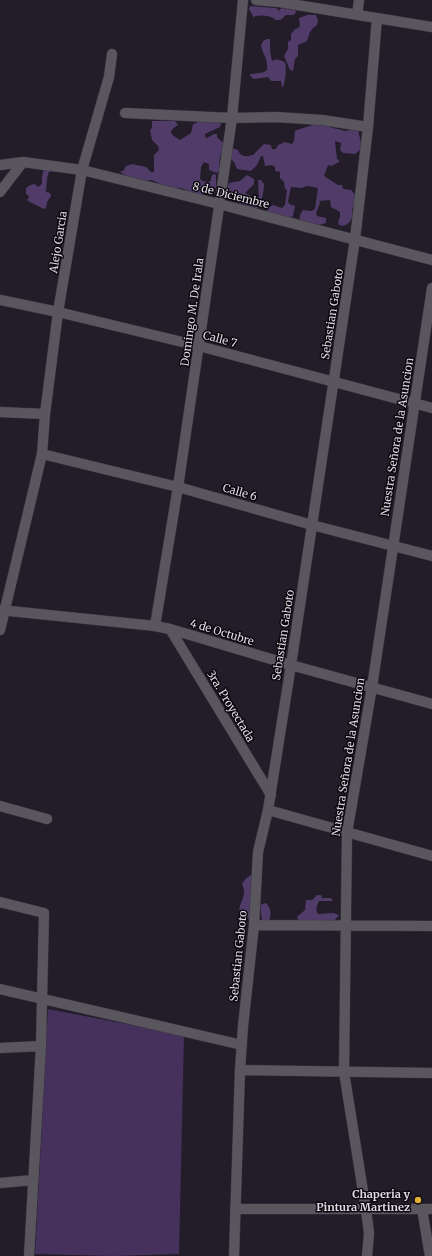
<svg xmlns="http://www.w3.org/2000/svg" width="432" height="1256" font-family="Merriweather,serif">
<rect width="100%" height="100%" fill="#231d2a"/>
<path fill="#45315c" d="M48,1009L184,1035L179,1254L113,1256L35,1254Z"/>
<path fill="#503b69" d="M250,6L275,8L278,9V11L282,8L295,10L296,12L294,15H286C281,19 283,20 276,20C270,15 262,15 255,16L254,18L249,9Z
M307,15H316L318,21L317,25L313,28L310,32L307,41L298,45V56L295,59L293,71L290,70L284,56L288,49V42L291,40V34L295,29L298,28L300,26L299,18Z
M267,39H270C270,45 270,55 272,60L274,61L275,59C278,60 283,60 285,63C287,67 285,83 283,87H282L281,81H271L268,77L254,79L251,77L250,74C256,73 263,74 267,70C268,57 263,56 261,45L263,41Z
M220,120L221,123L220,127L205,134V137L207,138L214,134H217V137L224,144V150C218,156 220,164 219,171L217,173L209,170V164L204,162L201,167L200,179L202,181L210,182L212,175L215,174L216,175V187L214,191L207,192L205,194H197L181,188L177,189L159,186L158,183L152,180C146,182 125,177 120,172L124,170L126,166L132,164L146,167L151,172H154V155L159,150L158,146L152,140L150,130L152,128V121H175L178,125C169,131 168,133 180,140L191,133L193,124L201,121Z
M319,123H324L329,127L346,131L358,128V129C359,136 362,143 361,149L355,154L343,153L340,150L341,143L335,141L337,159L339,160V162L331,166L328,165L324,176L338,185H342L343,189L351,190L355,195V205L352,209C354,216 351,224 343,226L339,225L338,222L340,217V212L331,207L330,200L319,201L320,203L316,213L317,216L326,218V223L315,226L300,221C299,217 300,214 303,210L312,211L315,209L318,188L308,186L301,188L291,187L288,201L289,204L295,206L293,216L290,218L267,212L268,208L273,205L282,208L285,205L287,190L285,189L284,182L280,178V172L275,171V167L272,165L265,166L263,156H261L257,165L251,171L237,169L234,162L232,160H228L232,148L238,150C240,157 247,157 253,155L264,144L271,145L272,149H276L278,145L285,142L292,144L294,141L295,131L297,130Z
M44,167L55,169V171L49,172L47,178L46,192L50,193L51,196L47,202L46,208L44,209L30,202L27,200L29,197V196L26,194V188L30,185L35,184L38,187L42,184V177Z
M247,175L254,179V184L245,193L257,199L259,197L258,180H261L264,184C264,193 261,202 257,210L228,199L225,194L229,183L240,181Z
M256,874L251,920L241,916C235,903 249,899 242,884C246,878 248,875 256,874Z
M317,895H321L322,898H331L333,901H319C317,906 315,908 318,914L333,913L339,915L335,920L327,921H299L297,917L305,910L306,900H312Z
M266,903C272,909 271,914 269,922H265L262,920L260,905Z"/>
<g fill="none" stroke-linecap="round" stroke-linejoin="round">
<g stroke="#3d3844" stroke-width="11">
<path id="minor" d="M256,0L279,2L432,27
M357,15L359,0
M125,113L232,118L276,117L322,120L368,127
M0,165L23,162L82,170L219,204L432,260
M0,192L23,162
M0,300L58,312L199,346L432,408
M0,412L45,414
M42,454L178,487L312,525L432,556
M0,610L155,626L170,629L291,665L432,704
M155,626L178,487L232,118L243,0
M170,629L271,795
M0,630L42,454L45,414L58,312L82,170L109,77L112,54
M0,806L47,819
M268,810L432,856
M0,902L44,913L41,1046L29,1256
M254,925L432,926
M0,989L242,1045
M0,1048L41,1046
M240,1070L432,1073
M0,1183L33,1180
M235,1209H432
M422,1209L430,1256
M234,1256L240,1070L243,1026L254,925L258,852L268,810L291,665L355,239L368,127L377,18
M367,1256L369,1233L366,1210L344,1072L347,833L372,687L432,288"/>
</g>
<use href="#minor" stroke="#59575d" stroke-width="10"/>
</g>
<circle fill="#e0b034" stroke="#0b080e" stroke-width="1.5" cx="418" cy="1200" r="4"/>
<g text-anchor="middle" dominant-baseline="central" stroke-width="3" stroke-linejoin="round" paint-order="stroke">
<g font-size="11" fill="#dfdbe4" stroke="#0b080e">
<text transform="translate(231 195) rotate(14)">8 de Diciembre</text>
<text transform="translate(58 242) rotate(-81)">Alejo Garcia</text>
<text transform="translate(192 312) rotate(-82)">Domingo M. De Irala</text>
<text transform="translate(332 314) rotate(-81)">Sebastian Gaboto</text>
<text transform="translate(220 339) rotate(15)">Calle 7</text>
<text transform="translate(397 437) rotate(-81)">Nuestra Señora de la Asuncion</text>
<text transform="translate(240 492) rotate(16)">Calle 6</text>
<text transform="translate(222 632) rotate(17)">4 de Octubre</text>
<text transform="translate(283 635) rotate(-81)">Sebastian Gaboto</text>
<text transform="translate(231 706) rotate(59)">3ra. Proyectada</text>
<text transform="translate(348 757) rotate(-81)">Nuestra Señora de la Asuncion</text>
<text transform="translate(238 956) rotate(-84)">Sebastian Gaboto</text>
</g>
<g font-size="11" font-weight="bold" fill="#dfdbe4" stroke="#0b080e" text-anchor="end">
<text x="410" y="1194">Chaperia y<tspan x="410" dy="13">Pintura Martinez</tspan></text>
</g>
</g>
</svg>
